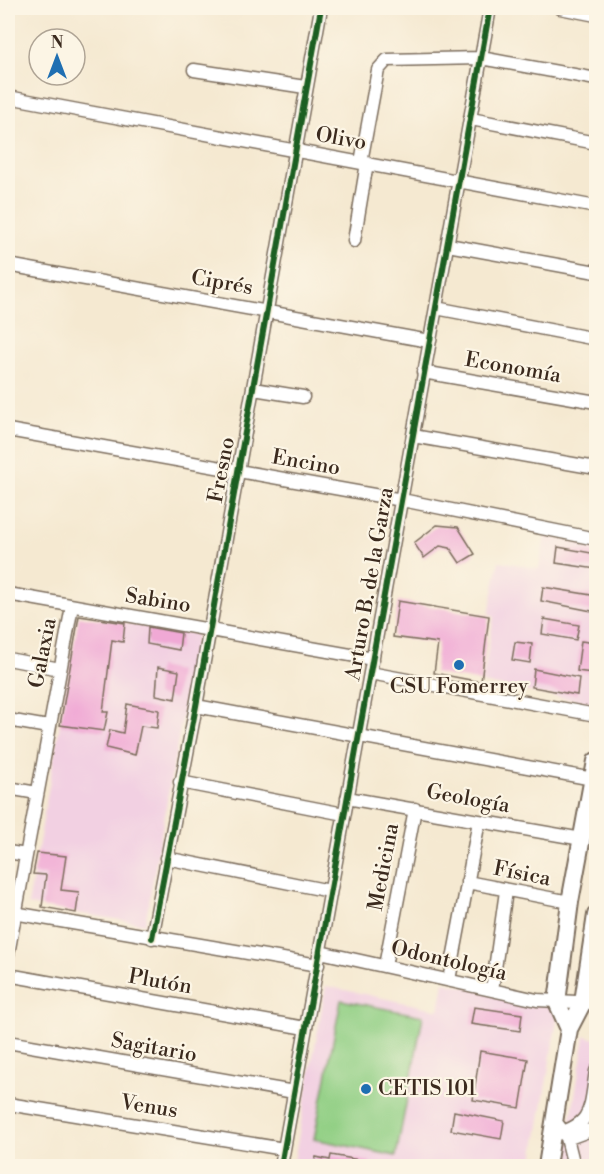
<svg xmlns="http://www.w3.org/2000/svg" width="604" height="1174" font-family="'Libre Bodoni',serif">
<rect width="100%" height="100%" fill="#fcf5e5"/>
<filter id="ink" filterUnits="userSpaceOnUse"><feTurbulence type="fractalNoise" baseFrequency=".0167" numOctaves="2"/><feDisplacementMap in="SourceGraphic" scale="12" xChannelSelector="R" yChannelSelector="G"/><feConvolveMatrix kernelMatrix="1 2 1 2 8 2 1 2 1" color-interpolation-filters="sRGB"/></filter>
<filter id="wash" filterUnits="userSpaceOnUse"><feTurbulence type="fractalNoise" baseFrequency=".008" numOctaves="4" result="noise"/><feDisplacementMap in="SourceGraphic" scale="24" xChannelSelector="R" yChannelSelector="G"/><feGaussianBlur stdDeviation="1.35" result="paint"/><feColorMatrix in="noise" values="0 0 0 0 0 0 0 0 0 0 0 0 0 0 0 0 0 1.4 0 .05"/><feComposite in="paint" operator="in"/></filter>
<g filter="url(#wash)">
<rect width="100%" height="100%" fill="#f5e9d1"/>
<path fill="#f2d0e2" d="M545,536L596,545V704L482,683L494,616L489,614L499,561L539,569Z
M79,616L197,634L145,924L28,905Z
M444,982L559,1008L532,1166H293L326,986L439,1010Z
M585,1036L596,1039V1166H563Z"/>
<path fill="#91cf84" stroke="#667c51" stroke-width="1.5" d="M341,1000L423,1016L396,1156L314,1139Z"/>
<g id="blocks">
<path fill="#f0a9d5" d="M437,525L458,527L475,554L460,563L450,548L440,546L424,558L414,543Z
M558,547L597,554L596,569L556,563Z
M543,587L597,596V612L541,601Z
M398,601L489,616L481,682L434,673L438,643L393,637Z
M79,616L125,623L123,642L112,640L103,712H108L104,731L60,725Z
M544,619L579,625L576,640L542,634Z
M148,627L181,633L179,650L147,644Z
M581,641L595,643L592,673L577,671Z
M515,642L532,644L530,663L512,660Z
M158,667L179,671L175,699L156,695Z
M534,669L579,678L577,695L532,687Z
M127,704L159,710L157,728L141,726L135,755L106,748L110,730L123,733Z
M37,853L66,856L61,890L79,892L76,913L42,907L46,875L33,874Z
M474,1007L522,1014L520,1031L471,1024Z
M480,1051L528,1059L520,1108L473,1100Z
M454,1111L504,1121L501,1139L451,1130Z
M331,1155L370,1162V1167H314L316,1157L330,1160Z"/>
</g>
</g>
<g filter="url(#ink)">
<use href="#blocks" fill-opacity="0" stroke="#7c6d5d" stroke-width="1.5"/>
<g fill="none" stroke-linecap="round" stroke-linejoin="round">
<g stroke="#7c6d5d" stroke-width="15">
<path id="minor" d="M560,8L596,15
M194,70L305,87
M8,97L596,207
M471,119L596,143
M361,162L378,70L387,60L481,58L596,79
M354,241L367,163
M448,245L596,272
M8,265L429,341
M436,308L596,339
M423,372L596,402
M254,389L303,397
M8,430L402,500L596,539
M413,436L596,468
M8,594L373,659
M8,659L60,669
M370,673L596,715
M196,706L593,779
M8,720L48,727
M180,782L344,814
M8,788L37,793
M347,798L582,839
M8,852L26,855
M166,858L330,891
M467,882L570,902
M8,912L318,965
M152,938L196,706L321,8
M320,952L537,1000L596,1003
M8,954L72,606
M385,966L415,809
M8,975L305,1028
M449,980L479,821
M492,990L506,891
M8,1042L294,1092
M8,1104L284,1149
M559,1126L567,1138L574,1166
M552,1135C594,1125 590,1108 596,1071
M569,1138L596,1128
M281,1166L490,8"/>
</g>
<g stroke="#7c6d5d" stroke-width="20">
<path id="major" d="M569,1029L557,1002L570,902L596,761
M547,1166L569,1029L583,1002L596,915"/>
</g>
<use href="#minor" stroke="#fff" stroke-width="12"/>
<use href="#major" stroke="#fff" stroke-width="16"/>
<g stroke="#fcf5e5" stroke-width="10">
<path id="cycleway" d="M152,938L196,706L321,8
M281,1166L490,8"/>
</g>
<use href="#cycleway" stroke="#1b5e20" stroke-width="6"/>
</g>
</g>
<g fill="#1f6fb2" stroke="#fcf5e5" stroke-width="2">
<circle cx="459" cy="665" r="6"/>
<circle cx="366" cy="1089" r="6"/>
</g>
<g text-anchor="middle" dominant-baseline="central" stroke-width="4.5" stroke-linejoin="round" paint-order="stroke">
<g font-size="21" fill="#3b2a1e" stroke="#fcf5e5">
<text transform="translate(341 139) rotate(10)">Olivo</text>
<text transform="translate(222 283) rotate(10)">Ciprés</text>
<text transform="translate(513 368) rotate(10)">Economía</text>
<text transform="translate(306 463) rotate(10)">Encino</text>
<text transform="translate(222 470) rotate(-79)">Fresno</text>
<text transform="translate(370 584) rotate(-80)">Arturo B. de la Garza</text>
<text transform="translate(158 601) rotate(9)">Sabino</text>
<text transform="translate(43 653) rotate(-79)">Galaxia</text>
<text transform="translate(468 799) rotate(10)">Geología</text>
<text transform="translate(384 867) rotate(-79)">Medicina</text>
<text transform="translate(522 874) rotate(11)">Física</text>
<text transform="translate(449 961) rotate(13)">Odontología</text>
<text transform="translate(160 982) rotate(10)">Plutón</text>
<text transform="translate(154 1048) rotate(10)">Sagitario</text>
<text transform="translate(149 1107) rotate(9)">Venus</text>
</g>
<g font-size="21" fill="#3b2a1e" stroke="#fcf5e5">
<text x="459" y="687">CSU Fomerrey</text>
<text x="378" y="1089" text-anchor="start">CETIS 101</text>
</g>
</g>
<rect width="604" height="1174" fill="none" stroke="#fcf5e5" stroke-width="30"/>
<g transform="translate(57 57)"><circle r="28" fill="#fcf5e5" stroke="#afa495" stroke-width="1.5"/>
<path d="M0-4.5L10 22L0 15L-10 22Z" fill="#1f6fb2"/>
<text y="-9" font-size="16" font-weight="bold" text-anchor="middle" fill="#3b2a1e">N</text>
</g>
</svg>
